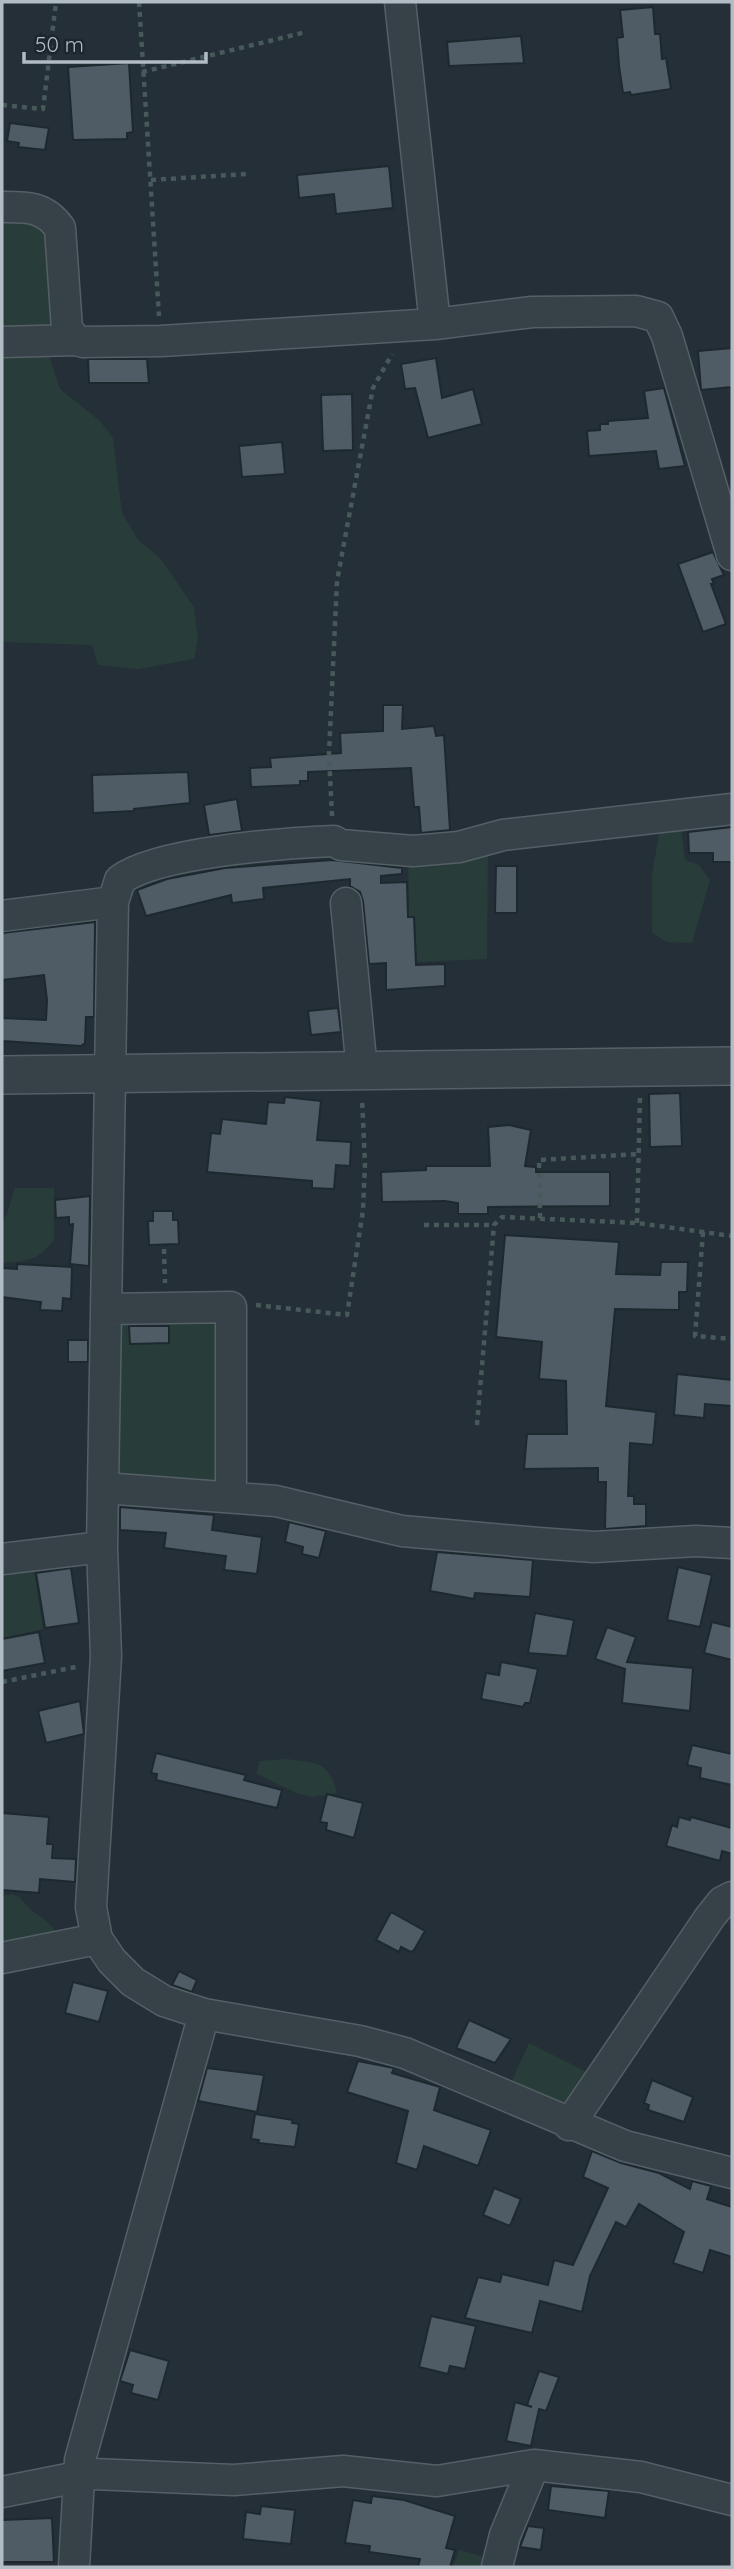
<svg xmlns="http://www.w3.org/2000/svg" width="734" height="2569" font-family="Quicksand,sans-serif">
<rect width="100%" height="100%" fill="#242f38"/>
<path fill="#283d3a" d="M2,215L52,226L59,328L2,335Z
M47,350L60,389L100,421L113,438L122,513L138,540L160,558L194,607L198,638L194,659L138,669L98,665L92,645L2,642V351Z
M681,826L685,860L699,865L710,880L692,943L667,942L652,933V875L660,827Z
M488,848L487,959L417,962L415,917H409L408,856Z
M15,1188H54V1240C36,1262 29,1260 2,1263V1220L5,1219Z
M221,1314L225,1490L118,1483L115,1315Z
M33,1564L43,1629L2,1638V1568Z
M286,1759C316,1763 329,1760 337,1793L312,1797L299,1794L257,1774L259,1761Z
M12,1894L20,1897C32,1917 51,1916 59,1940L2,1952V1896Z
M529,2043L595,2076L565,2111L509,2087Z
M459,2550L492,2559L490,2567H453Z"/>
<path fill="#4f5c66" stroke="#1e282f" stroke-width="2" d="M653,7L655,34H660L662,59L666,58L671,89L631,95L630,92L623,93L619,66L617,38L623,37L620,10Z
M521,36L524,63L449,66L447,42Z
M129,63L133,132L127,133V139L73,140L68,67Z
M10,123L49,128L45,150L18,147L19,143L7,141Z
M389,166L393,208L336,214L334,194L299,198L297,175Z
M732,348V387L701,390L698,351Z
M436,358L442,398L473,389L482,424L428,438L415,388L405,389L401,364Z
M88,359H147L149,383H89Z
M664,388L685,466L659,469L656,451L589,456L587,431L600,430V424H608V421L648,418L644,391Z
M352,394L353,450L323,451L321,395Z
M282,442L285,474L242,477L239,446Z
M713,552L724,575L712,579L714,584H711L726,624L703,632L678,564Z
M383,705H403L402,729L434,726L436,736L444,735L450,830L421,833L419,807H414L411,768L308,772V781H300V785L251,787L250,768L271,767L270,758L341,753L340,733L383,731Z
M188,772L190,803L134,809V811L93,813L92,775Z
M237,799L242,831L209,835L204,805Z
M732,827V862H713V853H689L688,832Z
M332,860L402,868V874L381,876V883L407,882L408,917H414L416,965L445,964V986L386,990V963L369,964L363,901L360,892L350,886V879L263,888L264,899L232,903L231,895L146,916L137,890L167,879L225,868Z
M496,866H517V913H495Z
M95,922L94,1017H86L85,1043L81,1046L2,1041V1018L46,1020L47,1000L44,975L2,980V933Z
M338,1008L341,1032L311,1035L308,1011Z
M680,1093L682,1146L650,1147L649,1094Z
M285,1097L321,1101L317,1140L351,1142L350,1166L336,1165L334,1189L312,1188V1181L207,1172L211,1133L220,1134L222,1119L266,1124L268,1102L284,1103Z
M509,1125L531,1130L525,1166L536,1167V1172H610V1206L488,1207V1214H458V1203L445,1201L382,1202L381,1172L426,1170V1166H490L488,1127Z
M90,1196L89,1266L70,1264L73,1224L69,1225V1217L56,1218L55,1200Z
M153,1211H173V1220H178L179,1244L149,1245L148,1221H153Z
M505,1235L619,1242L616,1274L660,1275L661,1262H688L687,1292H679V1310L615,1309L606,1406L656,1412L653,1445L630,1443L628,1496H634V1504H646V1526L605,1529L606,1482H598V1468L524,1469L527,1434H567L566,1381L539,1379L542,1342L496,1337Z
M17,1264L72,1267L71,1299L63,1298L62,1311L40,1310L41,1302L2,1297V1268L17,1269Z
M129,1326H169V1343L130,1344Z
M68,1340H88V1362H68Z
M677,1374L732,1380V1406L705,1404L704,1418L674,1415Z
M120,1507L214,1515L212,1530L262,1537L257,1574L224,1570L226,1556L164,1548L166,1533L120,1530Z
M289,1522L326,1531L319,1558L302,1554L303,1547L285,1542Z
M437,1552L533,1560L530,1597L475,1593L474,1599L430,1591Z
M678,1567L712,1575L700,1627L667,1620Z
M71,1568L79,1623L45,1628L36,1573Z
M535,1613L574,1620L567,1656L528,1653Z
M712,1622L732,1627V1660L704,1653Z
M607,1627L636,1637L627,1662L693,1668L690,1711L622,1703L625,1669L595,1659Z
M39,1632L45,1663L2,1671V1639Z
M501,1662L538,1669L530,1703H525L523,1707L481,1699L486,1673L499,1675Z
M80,1701L84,1734L46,1743L38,1711Z
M692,1745L732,1754V1785L700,1778L701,1768L687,1765Z
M156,1753L246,1775L244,1780L282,1790L277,1808L156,1780L157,1774L151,1773Z
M327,1794L363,1803L354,1838L326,1830L327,1823L320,1822Z
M2,1813L49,1817L47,1844H53L52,1858L76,1859L75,1882L40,1879L39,1893L2,1890Z
M679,1817L690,1820L691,1817L732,1828V1854L722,1851L720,1861L666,1846L672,1825L677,1827Z
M391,1912L425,1931L414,1950L411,1952L401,1947L399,1952L376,1940Z
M179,1971L197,1980L192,1992L172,1985Z
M73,1982L108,1991L99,2022L65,2013Z
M469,2020L511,2039L495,2063L456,2048Z
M358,2061L394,2068L392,2073L440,2087L434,2110L491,2130L478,2166L424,2146L417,2170L396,2163L408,2111L347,2092Z
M207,2068L264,2075L257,2112L198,2101Z
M652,2080L693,2097L684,2122L648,2110L649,2105L644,2103Z
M255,2114L293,2120L292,2123L299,2124L295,2147L258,2143L259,2140L251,2139Z
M592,2151L621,2163L659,2173L690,2189L692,2181L711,2186L707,2199L732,2207V2257L710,2250L703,2273L673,2263L684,2232L639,2204L626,2227L616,2222L590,2276L582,2312L540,2301L532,2333L465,2318L478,2277L500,2282L502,2274L548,2285L554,2260L573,2265L608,2188L583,2177Z
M494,2188L521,2199L510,2226L483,2215Z
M431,2316L476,2326L465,2369L450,2366L448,2374L419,2367Z
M130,2350L169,2361L158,2400L131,2393L133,2385L120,2381Z
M539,2371L559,2377L546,2411L539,2409L531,2446L506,2441L515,2402L532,2407L527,2405Z
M551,2486L609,2491L605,2518L548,2510Z
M372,2496L404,2500L455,2516L446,2548L455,2550L450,2567H418L420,2559L369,2552L370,2546L345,2543L353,2500L371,2503Z
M261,2506L295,2510L291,2544L243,2539L246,2512L260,2514Z
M52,2518L54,2562H2V2520Z
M528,2526L544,2528L541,2550L520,2547Z"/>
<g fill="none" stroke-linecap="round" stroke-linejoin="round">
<g stroke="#555f66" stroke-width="33">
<path id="minor" d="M400,2L435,324
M2,207C27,207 44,206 60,228L67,329L76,340L83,342L161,341L435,324L532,312L636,311L658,317L667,336L732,555
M2,342L76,340
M732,809L503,835L459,847L413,851L341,845L334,841C286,843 156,852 120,880L113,902L102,1547L106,1656L91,1907L97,1939L112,1961L133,1982L164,2001L204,2014L360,2041L405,2053L625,2146L732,2173
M346,903L362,1071
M2,916L113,902
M106,1309L231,1307V1497
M104,1488L276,1501L402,1531L538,1543L594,1547L696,1541L732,1543
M2,1559L102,1547
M2,1958L97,1939
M569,2125L710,1917L722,1902L732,1897
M2,2492L93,2474L234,2480L343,2471L437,2481L534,2465L641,2477L732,2500
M74,2567L80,2460L204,2014
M497,2567L505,2535L534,2465"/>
</g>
<g stroke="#555f66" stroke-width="40">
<path id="tertiary" d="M2,1075L732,1066"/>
</g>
<path stroke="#475a59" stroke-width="4.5" stroke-dasharray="5 5" stroke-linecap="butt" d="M139,2L159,316
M142,72L306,32
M2,105L43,109L56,2
M151,180L246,174
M332,816L329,754L337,581L373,388L392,354
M540,1218L539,1160L638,1154
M637,1223L640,1096
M424,1225H494
M703,1232L695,1336L732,1339
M164,1249L165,1283
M256,1305L347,1315L363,1210L365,1163L362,1098
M477,1425L494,1225L502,1217L637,1223L732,1236
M2,1682L80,1666"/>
<use href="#minor" stroke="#374148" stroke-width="30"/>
<use href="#tertiary" stroke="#374148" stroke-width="37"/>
</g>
<rect width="734" height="2569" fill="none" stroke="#b2bcc4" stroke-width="7"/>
<path d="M24 52v10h182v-10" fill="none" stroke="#b2bcc4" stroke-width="3.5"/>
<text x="35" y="52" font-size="21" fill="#b2bcc4" stroke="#1c262d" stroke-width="5" paint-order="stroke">50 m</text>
</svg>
